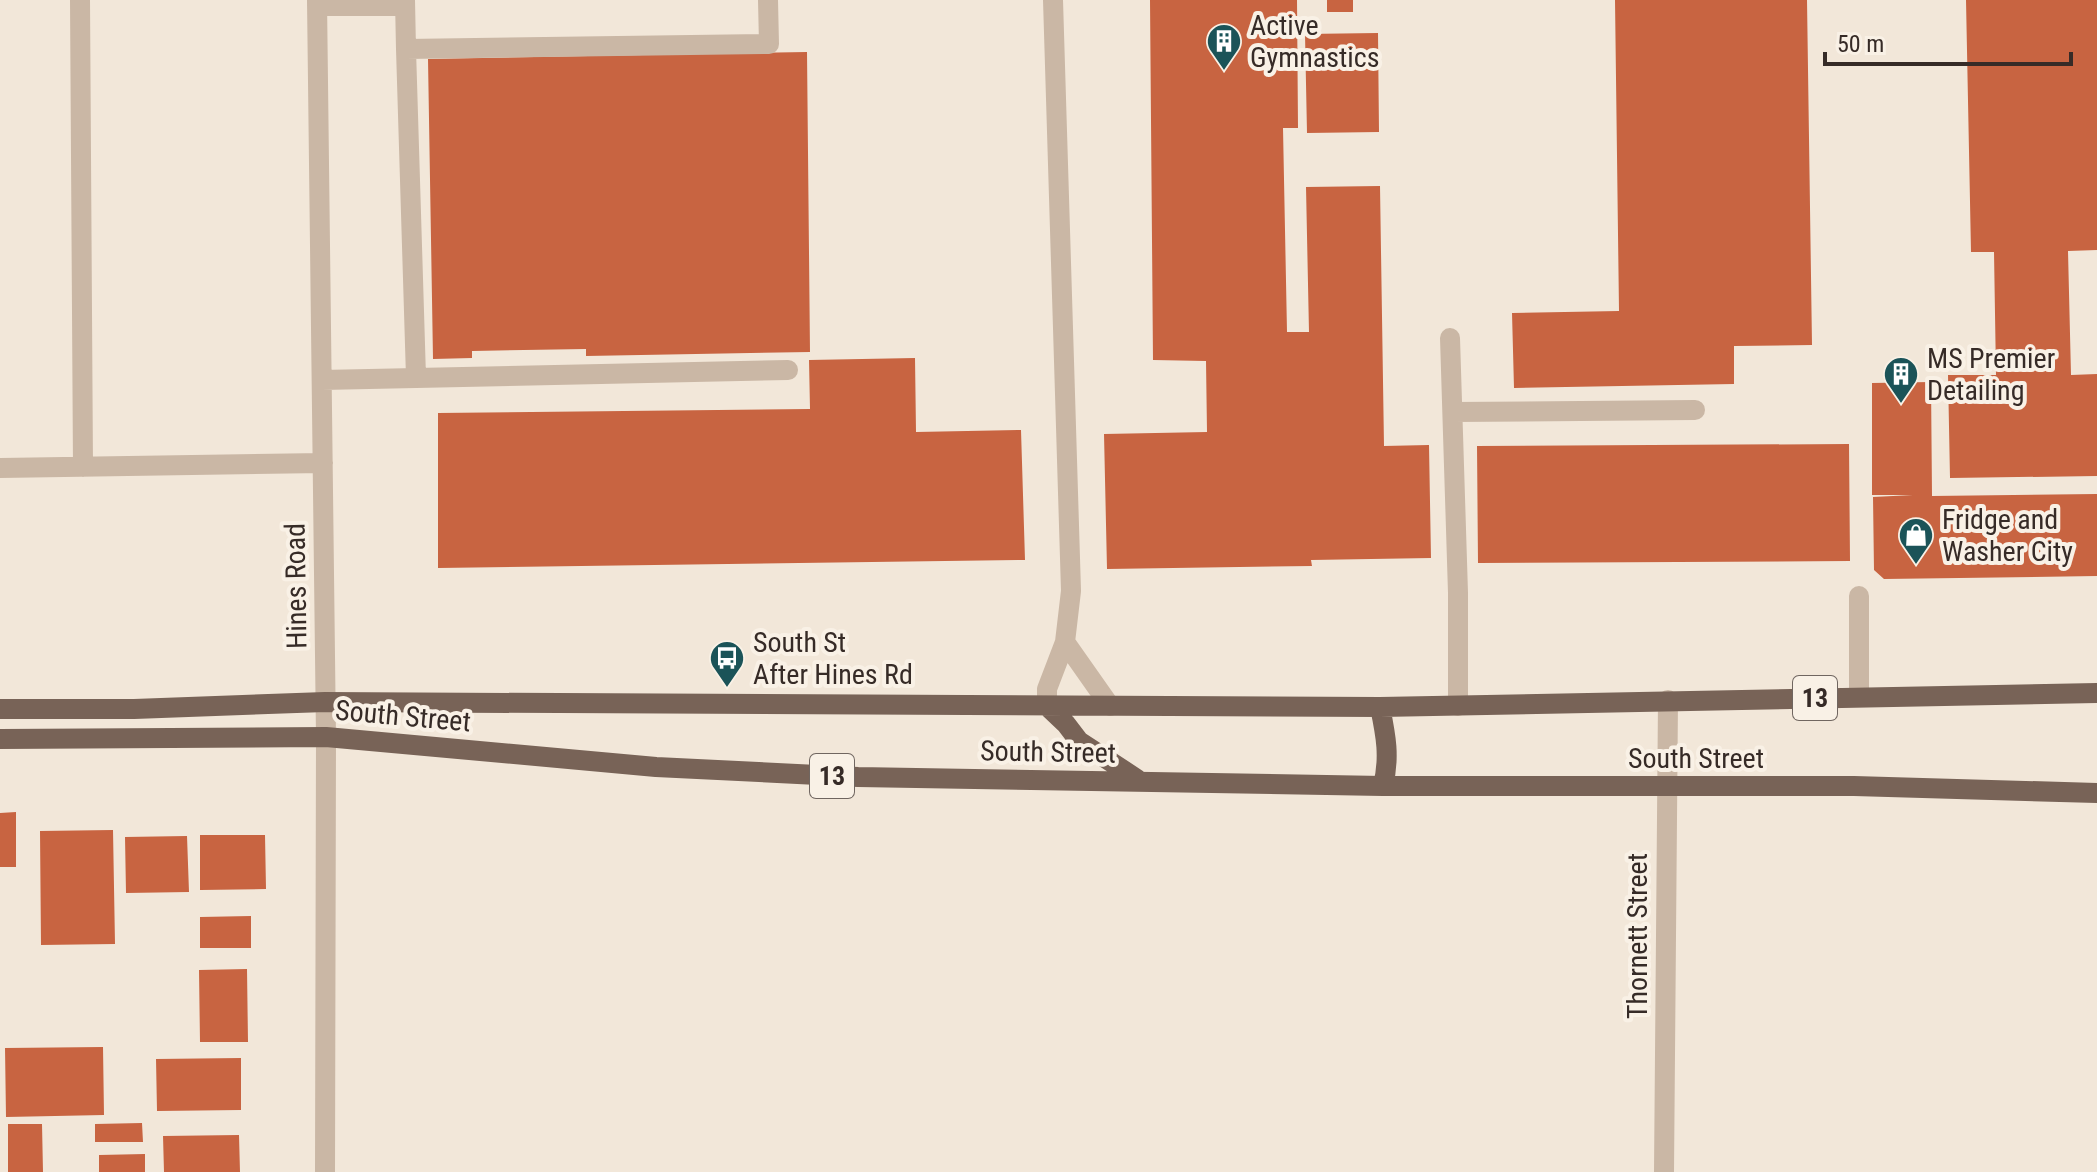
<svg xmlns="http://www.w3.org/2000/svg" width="2097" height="1172" font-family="'Roboto Condensed',sans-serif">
<rect width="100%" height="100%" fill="#f2e7d9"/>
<path fill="#c86441" d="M1150,0H1297L1298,128H1283L1287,332H1309L1306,187L1380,186L1384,446L1429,445L1431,558L1311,560L1312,566L1107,569L1104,434L1207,432L1206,361L1153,360Z
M1327,0H1353V12H1327Z
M1615,0H1807L1812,345L1734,346V384L1514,388L1512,313L1619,311Z
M1966,0H2097V250L2068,251L2071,375L2097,374V476L1950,478L1948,375H1996L1994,252H1971Z
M1378,33L1379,132L1307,133L1305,34Z
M807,52L810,352L586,356V349L472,351V358L433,359L428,59Z
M915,358L916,432L1021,430L1025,560L438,568V413L810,409L809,360Z
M1931,382L1932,496L2097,494V576L1884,579L1874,570L1873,497L1913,495H1872V383Z
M1849,444L1850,561L1478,563L1477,446Z
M16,812V867H0V813Z
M113,830L115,944L41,945L40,831Z
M200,835H265L266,889L200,890Z
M187,836L189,892L126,893L125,837Z
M251,916V948H200V917Z
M247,969L248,1042H200L199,970Z
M103,1047L104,1115L6,1117L5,1048Z
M241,1058V1110L157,1111L156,1059Z
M142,1123L143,1142H95V1124Z
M8,1124H42L43,1172H8Z
M239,1135L240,1172H164L163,1136Z
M145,1154V1172H99V1155Z"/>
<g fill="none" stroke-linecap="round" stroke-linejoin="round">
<path stroke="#cab7a5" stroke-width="20" d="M80,0L83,467
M317,0L326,737L325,1172
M405,0L406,49L769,44L768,0
M317,6H405
M406,49L416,377
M1450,338L1458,593V706
M322,380L788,370
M1453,412L1695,410
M0,468L323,463
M1859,596V697
M1065,642L1110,706
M1047,706V689L1065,642L1071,591L1053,0
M1664,1172L1668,700"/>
<path stroke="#786357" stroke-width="20" d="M1047,706L1066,724L1079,741L1137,779
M1380,707C1386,736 1390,757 1383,786
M0,709H134L325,702L1380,707L2097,693
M0,739L326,737L656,767L858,777L1383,786H1854L2097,793"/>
</g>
<defs>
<g id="building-pin" transform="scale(1.8)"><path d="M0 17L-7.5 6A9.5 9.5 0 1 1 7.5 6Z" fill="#1b5358" stroke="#f9f1e6"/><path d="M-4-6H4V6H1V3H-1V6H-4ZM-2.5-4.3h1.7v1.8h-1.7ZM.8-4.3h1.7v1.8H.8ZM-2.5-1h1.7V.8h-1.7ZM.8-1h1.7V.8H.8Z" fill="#fff"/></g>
<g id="shop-pin" transform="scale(1.8)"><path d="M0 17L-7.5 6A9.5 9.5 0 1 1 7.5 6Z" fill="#1b5358" stroke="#f9f1e6"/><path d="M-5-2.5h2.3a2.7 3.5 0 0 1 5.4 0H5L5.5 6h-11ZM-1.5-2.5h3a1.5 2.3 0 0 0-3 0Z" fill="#fff"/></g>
<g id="bus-pin" transform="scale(1.8)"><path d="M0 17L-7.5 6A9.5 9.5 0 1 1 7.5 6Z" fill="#1b5358" stroke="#f9f1e6"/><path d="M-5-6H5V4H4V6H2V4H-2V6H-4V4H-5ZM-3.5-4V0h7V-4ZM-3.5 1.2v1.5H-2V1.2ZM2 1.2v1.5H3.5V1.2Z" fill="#fff"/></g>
</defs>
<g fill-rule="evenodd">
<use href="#building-pin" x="1224" y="41"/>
<use href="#building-pin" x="1901" y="374"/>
<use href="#shop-pin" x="1916" y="535"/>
<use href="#bus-pin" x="727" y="658"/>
</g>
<g text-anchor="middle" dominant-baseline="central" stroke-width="8" stroke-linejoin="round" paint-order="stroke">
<g fill="#f9f1e6" stroke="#706660" stroke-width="2">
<rect x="1793" y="676" width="44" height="44" rx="6"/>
<rect x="810" y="754" width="44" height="44" rx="6"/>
</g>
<g font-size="26" font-weight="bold" fill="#362b27">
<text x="1815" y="698">13</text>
<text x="832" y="776">13</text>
</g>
<g font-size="28" fill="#362b27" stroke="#f9f1e6" text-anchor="start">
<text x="1250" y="25">Active<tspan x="1250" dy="32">Gymnastics</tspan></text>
<text x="1927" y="358">MS Premier<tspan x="1927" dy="32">Detailing</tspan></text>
<text x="1942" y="519">Fridge and<tspan x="1942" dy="32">Washer City</tspan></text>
<text x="753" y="642">South St<tspan x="753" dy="32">After Hines Rd</tspan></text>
</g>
<g font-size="28" fill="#362b27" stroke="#f9f1e6">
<text transform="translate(296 586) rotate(-91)">Hines Road</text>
<text transform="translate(403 716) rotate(5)">South Street</text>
<text transform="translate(1048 752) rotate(1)">South Street</text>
<text x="1696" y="758">South Street</text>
<text transform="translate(1637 936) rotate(-90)">Thornett Street</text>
</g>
</g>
<path d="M1825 52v12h246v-12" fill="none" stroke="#362b27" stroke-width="4"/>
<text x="1837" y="52" font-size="24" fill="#362b27" stroke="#f9f1e6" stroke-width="6" paint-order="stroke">50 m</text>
</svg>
